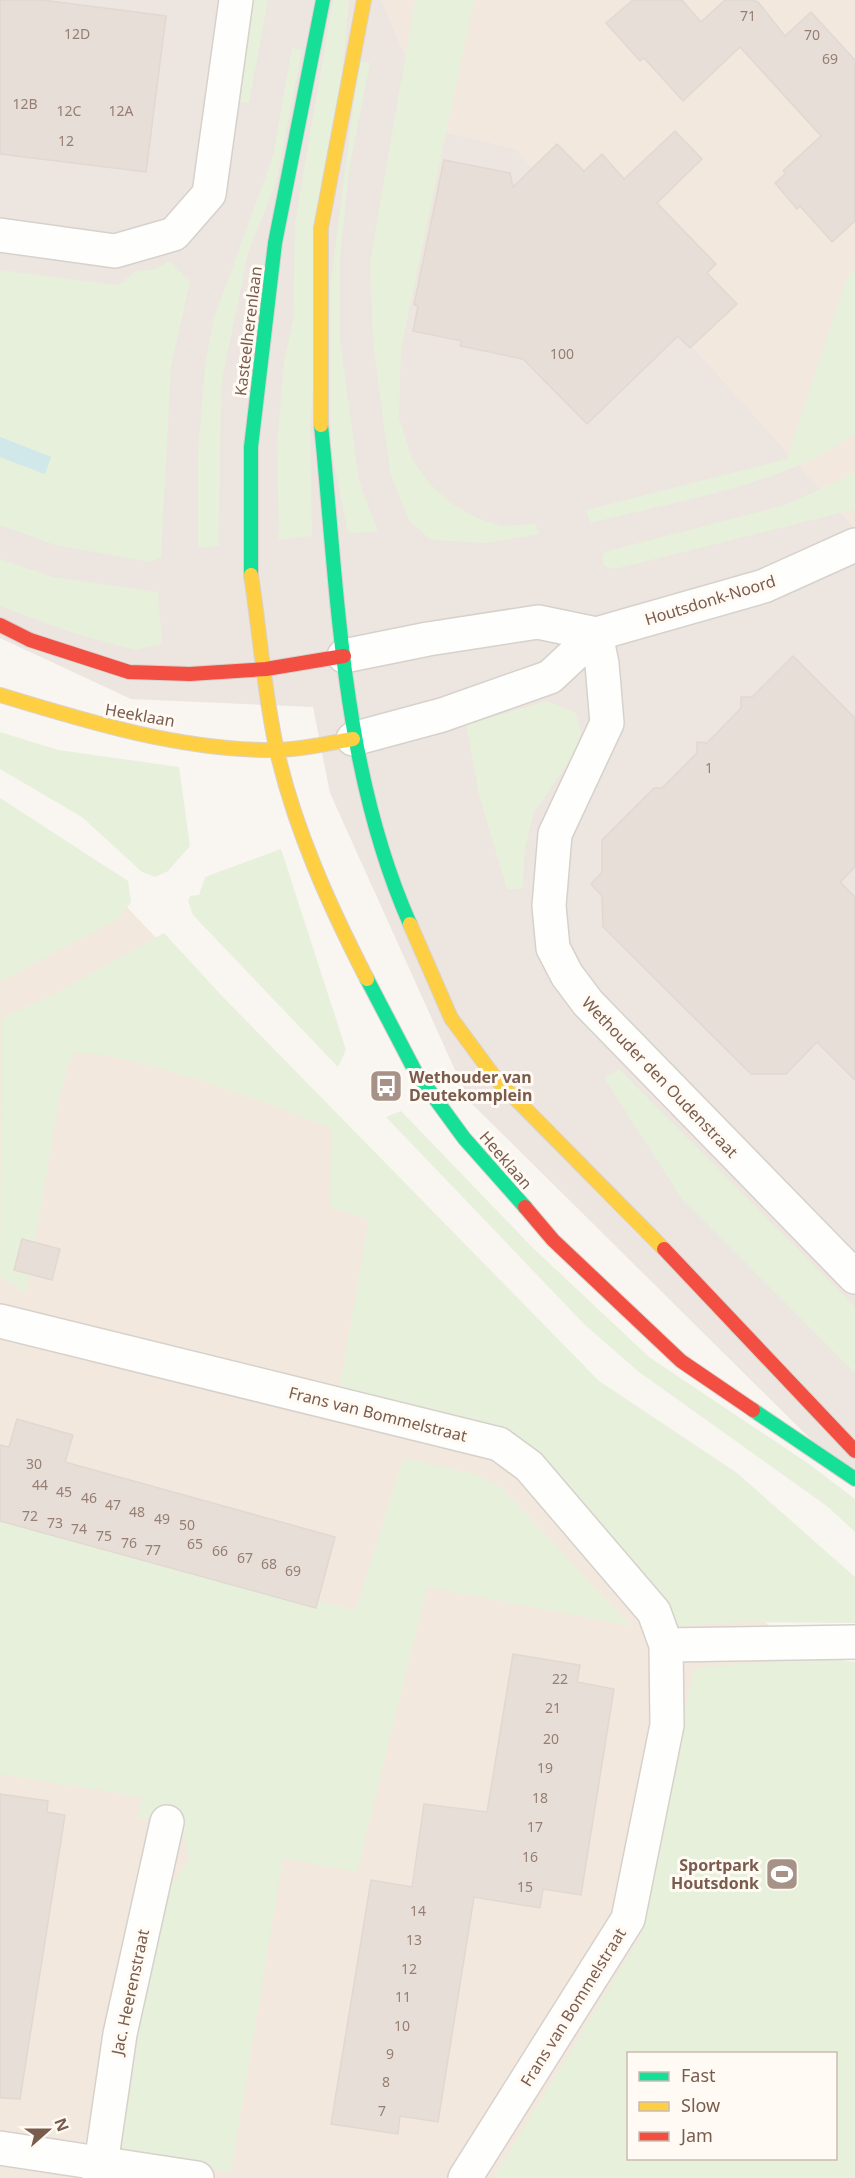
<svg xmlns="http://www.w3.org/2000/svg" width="855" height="2178" font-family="'Noto Sans',sans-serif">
<rect width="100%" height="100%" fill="#f9f5f0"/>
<path fill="#f2e8de" d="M382,0H855V528L516,149L436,130Z
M0,805L104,883L585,1389L826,1700L529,2178H0Z"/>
<path fill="#ede5e0" d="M0,0H382L436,130L516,149L855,528V1483L469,1101L330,793L313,707L131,699L0,638Z"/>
<path fill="#e7f0db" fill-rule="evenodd" d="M254,0H268L249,103L240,102Z
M333,0H349L310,424L312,536L279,540L277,446L284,361L293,321L295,222Z
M415,0H474L401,349L399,418L412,459L430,484L452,504L477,518L501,526L536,524L539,534L486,543L431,540L409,521L390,472L373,343L370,262Z
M292,48L302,50L276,183L248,253L221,385L219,546L198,548V452L205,365L214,318L273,156Z
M359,61L370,63L350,165L340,256V339L359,481L378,532L348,533L331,448L330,288Z
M169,261L190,281L171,367L161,557L150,562L55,545L0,525V457L44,474L51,457L0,437V270L119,285L136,271L156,269Z
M855,269V434C783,486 676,501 590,523L586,510L787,459L848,276Z
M855,471V509L852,510L615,569L604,566L602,558L604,552L785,505L843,479Z
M0,559L53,577L158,592L162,644L135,650L73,633L0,606Z
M547,701L576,713L581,733L572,758L534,812L525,848L523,888L507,890L479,794L466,725Z
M0,732L58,750L179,767L190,846L168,871L155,877L142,872L82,817L0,769Z
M0,798L128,881L131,902L119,918L0,982Z
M281,849L346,1050L338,1067L193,915L188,901L190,896L199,895L205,877Z
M164,933L222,996L599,1381L737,1473L855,1577V1623L742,1622L677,1626L583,1515L538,1467L336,1407L369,1219L330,1207L331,1128C267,1103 205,1079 138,1063C118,1059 95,1051 74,1054L67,1068L60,1095L26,1294L0,1276L2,1018L51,996Z
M619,1069L855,1307V1373L682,1199L604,1078Z
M401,1111L532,1247L649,1357L809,1464L855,1499V1532L828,1507L639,1372L585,1325L386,1117Z
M403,1458L475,1474L502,1488L631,1626L427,1587L357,1872L283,1858L231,2172L121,2153L157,1911C163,1891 178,1877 189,1860L186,1844L177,1823L160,1816L138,1820L142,1797L0,1774V1521L356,1610Z
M825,1658L855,1662V2178H493L640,1937L693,1672L701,1667ZM628,2054H836V2158H628Z"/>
<path fill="#d0e8ea" d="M0,437L51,457L45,474L0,457Z"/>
<path fill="#e6ded7" stroke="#e2d8d2" stroke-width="1.5" d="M0,0H42L166,16L146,172L0,154Z
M633,0H682L701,22L725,0H752L758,2L785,36L811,12L855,60V221L832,242L800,206L797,209L775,183L786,173L783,171L821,136L740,47L683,101L644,58L640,61L606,23Z
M675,131L702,159L657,203L716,264L707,273L737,304L690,348L678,336L587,424L523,359L460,346L462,341L413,331L418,306L414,305L444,160L510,173L513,187L557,144L584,171L602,154L624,179Z
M793,656L855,718V867L840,882L855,897V1080L817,1042L786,1074H751L603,927L602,896L591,884L602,872V840L654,788H662L697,753V742L707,743L741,708V697H752Z
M22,1239L60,1249L52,1280L14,1270Z
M17,1419L73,1435L65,1462L335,1537L316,1608L0,1521V1445L9,1447Z
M513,1654L580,1665L577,1682L614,1689L581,1895L543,1889L540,1908L474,1897L438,2122L400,2116L398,2134L331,2124L371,1880L412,1887L424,1804L487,1812Z
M0,1794L48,1801L47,1812L65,1815L20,2099L0,2098Z"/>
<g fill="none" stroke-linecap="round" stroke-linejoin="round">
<g stroke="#d7d1cb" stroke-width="36">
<path id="street" d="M0,235L115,251L174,234L209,194L236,0
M596,634L602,664L607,723L555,834L549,906L553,948L567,975L588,1003L855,1277
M344,656L428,639L538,622L596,634L764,586L855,545
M353,739L442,715L550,677L596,634
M0,1321L499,1444L529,1466L654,1612L666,1645L667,1725L628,1919L465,2178
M666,1645L855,1642
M0,2148L197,2178
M99,2178L120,2034L167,1822"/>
</g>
<g stroke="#d9d2cb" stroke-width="16">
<path id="fast" d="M321,425C338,592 341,768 410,924
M251,575V447L275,243L323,0
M367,979L415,1071L464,1138L525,1207
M753,1410L855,1479"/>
</g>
<g stroke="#d9d2cb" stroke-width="16">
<path id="slow" d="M321,425V228L364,0
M251,575C260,633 264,693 277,751C295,830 330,907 367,979
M0,695C88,722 183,751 276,750C301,750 328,743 353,739
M410,924L451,1018L496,1079L664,1249"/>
</g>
<g stroke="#d9d2cb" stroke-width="16">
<path id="jam" d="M0,625L30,640L129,672L190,674L266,669L344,656
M525,1207L553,1240L681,1361L753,1410
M664,1249L855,1451"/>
</g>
<use href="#street" stroke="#fefefd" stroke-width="33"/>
<use href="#fast" stroke="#16e098" stroke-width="14"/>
<use href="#slow" stroke="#ffcf43" stroke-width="14"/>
<use href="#jam" stroke="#f24e42" stroke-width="14"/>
</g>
<defs>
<g id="bus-square" transform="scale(1.725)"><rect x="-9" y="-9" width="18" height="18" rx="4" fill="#a69286" stroke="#fffaf3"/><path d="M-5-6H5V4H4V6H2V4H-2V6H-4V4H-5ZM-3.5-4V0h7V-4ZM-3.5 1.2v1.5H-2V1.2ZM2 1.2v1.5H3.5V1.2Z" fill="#fff"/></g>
<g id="stadium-square" transform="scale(1.725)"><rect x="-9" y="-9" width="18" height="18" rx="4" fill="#a69286" stroke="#fffaf3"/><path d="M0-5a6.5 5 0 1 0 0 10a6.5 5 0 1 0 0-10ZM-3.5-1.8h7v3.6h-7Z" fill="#fff"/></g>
</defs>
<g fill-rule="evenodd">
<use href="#bus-square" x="386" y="1086"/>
<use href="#stadium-square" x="782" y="1874"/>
</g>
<g text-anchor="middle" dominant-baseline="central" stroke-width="6" stroke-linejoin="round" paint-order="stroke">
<g font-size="14" fill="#977e72">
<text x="748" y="15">71</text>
<text x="77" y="33">12D</text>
<text x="812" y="34">70</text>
<text x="830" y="58">69</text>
<text x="25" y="103">12B</text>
<text x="69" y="110">12C</text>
<text x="121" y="110">12A</text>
<text x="66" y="140">12</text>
<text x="562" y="353">100</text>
<text x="709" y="767">1</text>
<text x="34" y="1463">30</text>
<text x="40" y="1484">44</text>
<text x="64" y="1491">45</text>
<text x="89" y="1497">46</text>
<text x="113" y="1504">47</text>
<text x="137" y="1511">48</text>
<text x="30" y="1515">72</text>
<text x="162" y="1518">49</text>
<text x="55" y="1522">73</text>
<text x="187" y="1524">50</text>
<text x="79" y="1528">74</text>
<text x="104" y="1535">75</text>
<text x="129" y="1542">76</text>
<text x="195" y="1543">65</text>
<text x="153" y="1549">77</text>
<text x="220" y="1550">66</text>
<text x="245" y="1557">67</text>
<text x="269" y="1563">68</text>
<text x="293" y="1570">69</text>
<text x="560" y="1678">22</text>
<text x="553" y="1707">21</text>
<text x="551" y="1738">20</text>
<text x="545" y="1767">19</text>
<text x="540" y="1797">18</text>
<text x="535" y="1826">17</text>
<text x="530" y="1856">16</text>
<text x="525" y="1886">15</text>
<text x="418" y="1910">14</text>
<text x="414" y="1939">13</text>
<text x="409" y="1968">12</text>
<text x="403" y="1996">11</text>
<text x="402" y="2025">10</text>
<text x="390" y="2053">9</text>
<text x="386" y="2081">8</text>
<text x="382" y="2110">7</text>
</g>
<g font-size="16" fill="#7a5c4d" stroke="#fffaf3">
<text transform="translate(248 331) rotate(-83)">Kasteelherenlaan</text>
<text transform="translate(710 600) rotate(-17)">Houtsdonk-Noord</text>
<text transform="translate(140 715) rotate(10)">Heeklaan</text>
<text transform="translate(660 1077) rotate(46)">Wethouder den Oudenstraat</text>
<text transform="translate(506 1160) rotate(49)">Heeklaan</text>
<text transform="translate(378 1414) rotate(14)">Frans van Bommelstraat</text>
<text transform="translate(130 1992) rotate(-78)">Jac. Heerenstraat</text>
<text transform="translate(573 2007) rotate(-58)">Frans van Bommelstraat</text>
</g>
<g font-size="16" font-weight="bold" fill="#7a5c4d" stroke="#fffaf3" text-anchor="start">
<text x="409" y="1077">Wethouder van<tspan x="409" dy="18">Deutekomplein</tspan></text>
<text x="759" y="1865" text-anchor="end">Sportpark<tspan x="759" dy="18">Houtsdonk</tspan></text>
</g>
</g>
<rect x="627" y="2052" width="210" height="108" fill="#fffaf3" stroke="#cabbb1" stroke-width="1.5"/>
<rect x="639" y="2072" width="30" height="9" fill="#16e098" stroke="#cabbb1" stroke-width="1.5"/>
<text x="681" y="2082" font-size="18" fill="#7a5c4d">Fast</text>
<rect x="639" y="2102" width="30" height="9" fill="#ffcf43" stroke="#cabbb1" stroke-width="1.5"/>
<text x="681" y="2112" font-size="18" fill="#7a5c4d">Slow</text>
<rect x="639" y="2132" width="30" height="9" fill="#f24e42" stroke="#cabbb1" stroke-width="1.5"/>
<text x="681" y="2142" font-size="18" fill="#7a5c4d">Jam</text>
<g transform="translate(48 2130) rotate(69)" stroke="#fffaf3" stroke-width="4.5" paint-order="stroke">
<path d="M0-4.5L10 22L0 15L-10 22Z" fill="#7a5c4d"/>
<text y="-9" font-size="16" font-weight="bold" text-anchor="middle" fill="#7a5c4d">N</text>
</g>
</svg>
